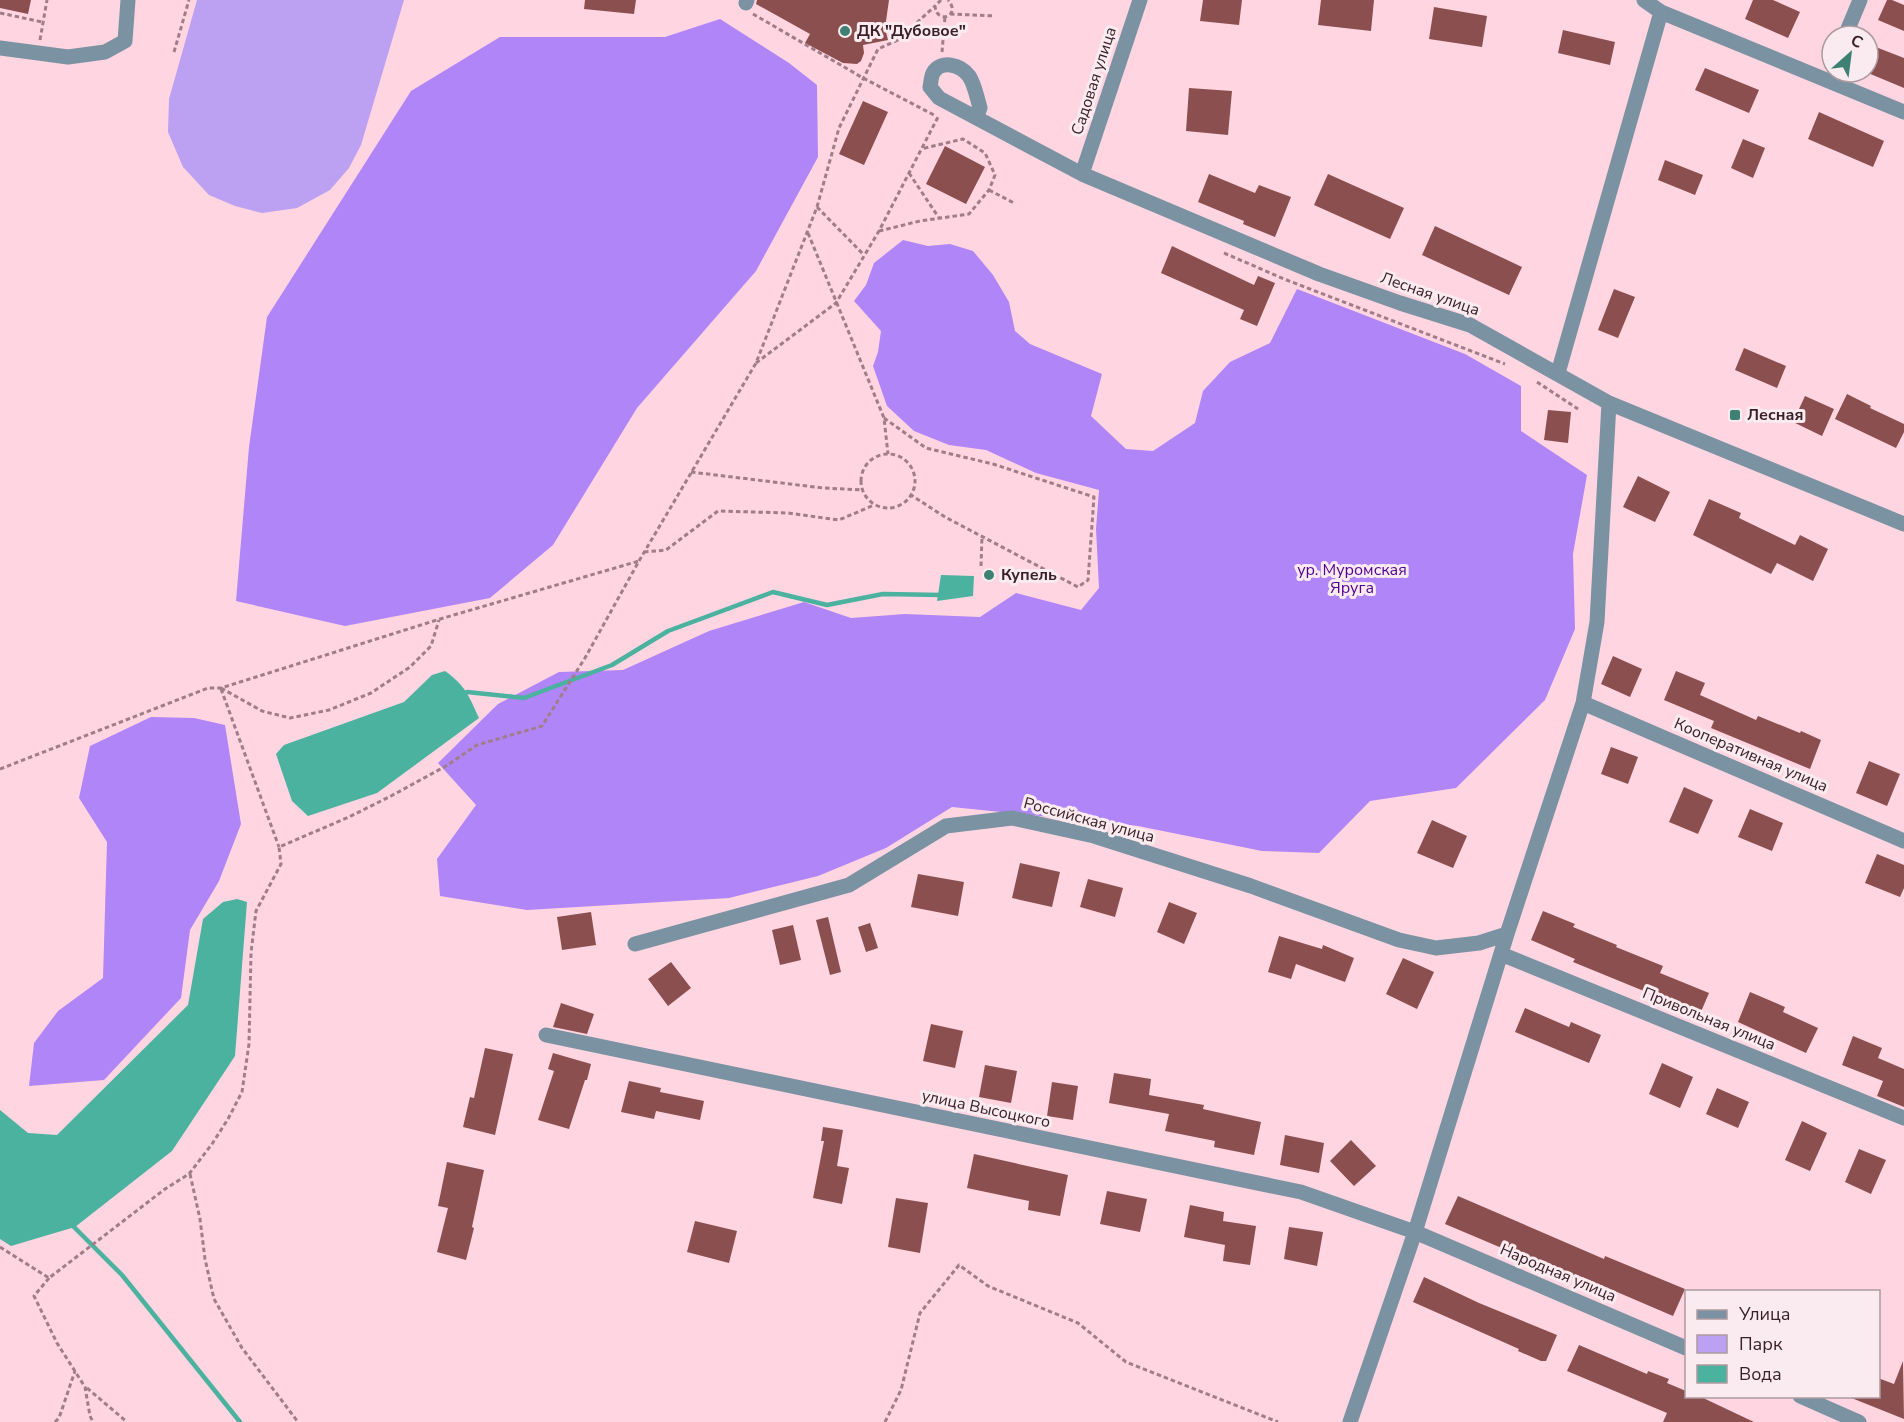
<svg xmlns="http://www.w3.org/2000/svg" width="1904" height="1422" font-family="'Nunito Sans',sans-serif">
<rect width="100%" height="100%" fill="#ffd5e1"/>
<path fill="#bca0f1" d="M197,0H404L361,145L349,168L330,190L297,208L262,213L235,206L209,195L183,167L168,132L169,99Z"/>
<path fill="#b085f7" d="M720,19L789,63L817,85L818,157L756,271L637,408L553,545L490,598L345,626L236,601L249,447L267,317L411,91L500,37H665Z
M903,240L928,246L950,244L973,251L993,275L1009,302L1015,331L1030,344L1102,374L1091,416L1126,449L1153,451L1195,423L1203,391L1230,362L1270,343L1297,289L1465,354L1521,386V431L1587,475L1573,554L1575,629L1545,700L1456,788L1370,801L1319,853L1262,851L1138,826L952,807L886,848L818,876L729,898L527,910L440,896L437,859L476,805L438,763L498,704L559,672L623,670L709,631L804,602L851,618L905,614L980,617L1016,593L1081,610L1099,588L1096,529L1099,490L1036,473L986,450L949,445L914,431L887,406L873,366L878,352L881,331L854,301L866,285L874,263Z
M151,717L194,718L225,725L241,824L219,881L190,930L181,998L104,1080L29,1086L34,1043L58,1011L103,978L107,842L79,798L90,746Z"/>
<path fill="#4ab29f" d="M941,575L974,576L973,596L937,601Z
M445,671C465,685 469,696 479,718L377,793L308,816L292,801L276,754L284,745L404,702L432,675Z
M237,899L247,902L235,1056L172,1151L75,1227L11,1246L0,1239V1110L28,1133L57,1135L188,1005L203,919L223,902Z"/>
<g fill="none" stroke-linecap="round" stroke-linejoin="round">
<path stroke="#4ab29f" stroke-width="4.5" d="M467,692L524,698L612,665L668,631L773,592L827,605L883,594L942,595
M70,1223L122,1275L240,1422"/>
</g>
<path fill="#8b4f50" d="M0,0H31L28,14L0,8Z
M585,0H636L634,14L584,9Z
M757,0H889L885,28L888,40L863,45L864,53L861,61L857,64L843,63L805,43L810,34L756,4Z
M1203,0H1242L1239,25L1200,21Z
M1321,0H1374L1371,31L1318,25Z
M1753,0H1773L1800,12L1788,38L1745,19Z
M1887,0H1892L1904,5V31L1878,20Z
M1434,7L1487,16L1482,47L1429,39Z
M1563,30L1615,42L1610,65L1558,53Z
M1868,44L1904,58V88L1868,73Z
M1705,68L1759,90L1749,113L1695,90Z
M1189,88L1232,91L1228,135L1186,131Z
M863,101L888,112L864,165L839,154Z
M1819,112L1884,141L1873,167L1808,139Z
M1743,139L1765,148L1753,178L1731,168Z
M945,146L985,167L966,204L926,184Z
M1665,160L1703,175L1695,195L1658,180Z
M1209,174L1255,193L1259,185L1291,197L1275,237L1243,224L1244,221L1198,202Z
M1328,174L1404,208L1390,239L1314,205Z
M1435,226L1522,267L1509,295L1422,255Z
M1172,246L1254,285L1258,276L1275,283L1257,326L1240,319L1244,310L1161,273Z
M1614,289L1635,297L1618,338L1598,330Z
M1744,348L1786,366L1777,388L1735,370Z
M1847,394L1871,406L1870,408L1904,424V432L1896,448L1835,419Z
M1805,396L1834,409L1822,436L1793,422Z
M1548,410L1571,412L1568,443L1544,440Z
M1638,476L1670,492L1655,522L1623,507Z
M1709,499L1741,513L1739,518L1795,545L1800,535L1828,549L1813,581L1777,563L1771,574L1693,535Z
M1613,656L1642,669L1630,697L1601,684Z
M1676,671L1705,683L1700,695L1756,720L1758,716L1800,733L1801,731L1821,740L1810,769L1711,728L1714,721L1664,700Z
M1611,747L1638,757L1628,784L1601,774Z
M1869,761L1900,774L1887,806L1856,793Z
M1684,787L1713,800L1698,834L1669,822Z
M1750,809L1783,823L1772,851L1738,837Z
M1432,820L1467,836L1453,868L1417,853Z
M1877,854L1904,865V888L1900,897L1865,883Z
M1020,863L1060,872L1052,907L1012,898Z
M918,874L964,882L958,916L911,907Z
M1088,879L1123,888L1115,917L1080,907Z
M1169,902L1197,913L1184,944L1157,932Z
M1543,911L1575,924L1573,927L1617,945L1616,947L1663,966L1660,973L1709,993L1700,1014L1573,962L1575,959L1531,940Z
M591,912L596,945L562,950L557,917Z
M828,917L841,972L830,975L816,920Z
M870,923L878,948L866,952L858,927Z
M793,925L801,960L780,965L772,930Z
M1279,936L1322,949L1323,945L1354,958L1345,982L1296,964L1291,979L1268,972Z
M1403,958L1434,972L1417,1009L1386,994Z
M671,962L691,988L668,1006L648,979Z
M1750,992L1785,1007L1783,1012L1818,1028L1806,1053L1738,1022Z
M561,1003L594,1014L587,1034L553,1027Z
M1525,1008L1569,1027L1571,1022L1601,1035L1589,1063L1515,1032Z
M931,1024L963,1031L955,1068L923,1061Z
M1853,1036L1882,1048L1878,1058L1904,1069V1107L1877,1096L1883,1081L1842,1065Z
M485,1048L513,1054L495,1135L463,1127L470,1097L474,1098Z
M553,1053L591,1064L587,1080H585L569,1129L538,1120L554,1071L548,1069Z
M1662,1063L1693,1077L1680,1108L1649,1094Z
M985,1065L1017,1071L1011,1103L979,1097Z
M1114,1073L1151,1079L1149,1095L1204,1105L1203,1109L1261,1122L1254,1155L1214,1147L1215,1141L1165,1131L1169,1114L1109,1103Z
M629,1081L661,1088L660,1092L704,1101L700,1120L656,1111L654,1119L621,1112Z
M1052,1082L1078,1086L1073,1120L1047,1116Z
M1717,1088L1749,1102L1738,1128L1706,1114Z
M1802,1121L1827,1133L1810,1171L1785,1160Z
M823,1127L843,1130L837,1166L849,1168L842,1204L813,1198L824,1141H821Z
M1285,1135L1324,1143L1319,1173L1280,1165Z
M1351,1140L1376,1166L1354,1186L1330,1161Z
M1859,1149L1886,1160L1871,1194L1845,1182Z
M974,1154L1068,1175L1060,1216L1028,1210L1029,1201L967,1188Z
M447,1162L484,1170L472,1227L474,1228L466,1260L437,1252L448,1208L438,1206Z
M1107,1191L1147,1199L1140,1232L1100,1224Z
M1458,1196L1604,1259L1605,1256L1685,1289L1673,1316L1575,1274L1573,1278L1445,1224Z
M896,1198L928,1203L920,1253L888,1247Z
M1190,1205L1224,1212L1223,1221L1256,1226L1250,1265L1223,1261L1225,1245L1184,1237Z
M695,1221L737,1231L729,1263L687,1252Z
M1289,1227L1323,1232L1317,1266L1284,1259Z
M1424,1277L1479,1303L1557,1335L1546,1361H1541L1518,1351L1519,1349L1413,1302Z
M1579,1345L1647,1374L1648,1371L1669,1379L1667,1383L1686,1391V1396H1699L1754,1422H1663L1667,1413L1567,1371Z
M1903,1361L1904,1419L1849,1397L1878,1396V1378L1894,1384Z"/>
<g fill="none" stroke-linecap="round" stroke-linejoin="round">
<path stroke="#a07e88" stroke-width="3" stroke-dasharray="4.5 3" stroke-linecap="butt" d="M941,0L935,6C937,26 962,15 948,0
M0,13L42,22
M753,14L863,78L934,115
M950,14L995,16
M40,40L47,0
M174,52L189,0
M942,52L945,17
M909,173L939,218
M989,190L1014,203
M817,207L864,255
M879,231L920,221L969,214L989,190L995,175L985,153L963,139L921,149
M808,233L884,418L888,454
M1224,253L1284,279L1505,364
M756,363L836,303L879,231L938,117
M1537,382L1578,409
M884,418L926,448L993,464L1094,497L1088,580L1078,587L945,517L911,495
M861 481a27 27 0 1 1 54 0a27 27 0 1 1-54 0Z
M691,472L823,488L863,490
M644,552L666,550L718,511L788,513L839,520L874,505
M981,566L982,537
M221,688L262,711L290,718L329,710L371,693L410,667L431,646L439,620
M221,689L279,847
M0,769L208,688H221L440,619L639,561
M190,1174L200,1219L205,1259L214,1299L242,1348L298,1422
M0,1247L49,1278L165,1189L189,1174L212,1144L228,1119L242,1092L249,1044L251,953L256,911L281,864L279,847L349,817L391,796L446,766L477,745L542,726L585,658L639,561L756,363L817,207L839,128L878,49L898,40L935,6
M49,1278L34,1296L57,1343L85,1387L90,1416L93,1422
M87,1388L127,1422
M55,1422L59,1418L75,1371
M885,1422L901,1390L920,1313L959,1265L988,1286L1078,1323L1126,1362L1278,1422"/>
<path stroke="#7b92a3" stroke-width="15" d="M1644,0L1661,12L1904,112
M746,3L747,0
M1845,36L1860,0
M0,48L68,57L105,52L125,41L128,0
M976,117L980,108C977,98 975,85 969,76C961,65 941,59 933,73C931,77 931,83 930,87L939,98L1082,174L1319,274L1400,303L1470,325L1609,403L1904,524
M1082,174L1140,0
M1558,373L1661,12
M1583,703L1904,841
M635,944L849,885L946,826L1012,818L1094,836L1251,886L1399,940L1436,948L1479,943L1507,934
M1501,954L1904,1118
M546,1035L1301,1192L1415,1232L1686,1348
M1800,1396L1859,1422
M1350,1422L1415,1232L1507,934L1583,703L1597,622L1609,403"/>
</g>
<g fill="#3e8174" stroke="#f9ebef" stroke-width="2">
<circle cx="845" cy="31" r="6"/>
<rect x="1729" y="409" width="12" height="12" rx="3"/>
<circle cx="989" cy="575" r="6"/>
</g>
<g text-anchor="middle" dominant-baseline="central" stroke-width="6" stroke-linejoin="round" paint-order="stroke">
<g font-size="16" font-weight="bold" fill="#3a2129" stroke="#f9ebef" text-anchor="start">
<text x="857" y="31">ДК "Дубовое"</text>
<text x="1747" y="415">Лесная</text>
<text x="1001" y="575">Купель</text>
</g>
<g font-size="16" fill="#3a2129" stroke="#f9ebef">
<text transform="translate(1094 81) rotate(-72)">Садовая улица</text>
<text transform="translate(1430 294) rotate(19)">Лесная улица</text>
<text transform="translate(1751 755) rotate(23)">Кооперативная улица</text>
<text transform="translate(1089 820) rotate(15)">Российская улица</text>
<text transform="translate(1709 1019) rotate(22)">Привольная улица</text>
<text transform="translate(986 1109) rotate(12)">улица Высоцкого</text>
<text transform="translate(1558 1273) rotate(23)">Народная улица</text>
</g>
<g font-size="16" fill="#510093" stroke="#f9ebef">
<text x="1352" y="570">ур. Муромская<tspan x="1352" dy="18">Яруга</tspan></text>
</g>
</g>
<rect x="1685" y="1290" width="195" height="108" fill="#f9ebef" stroke="#ad9aa0" stroke-width="1.5"/>
<rect x="1697" y="1310" width="30" height="9" fill="#7b92a3" stroke="#ad9aa0" stroke-width="1.5"/>
<text x="1739" y="1320" font-size="18" fill="#3a2129">Улица</text>
<rect x="1697" y="1335" width="30" height="18" fill="#bca0f1" stroke="#ad9aa0" stroke-width="1.5"/>
<text x="1739" y="1350" font-size="18" fill="#3a2129">Парк</text>
<rect x="1697" y="1365" width="30" height="18" fill="#4ab29f" stroke="#ad9aa0" stroke-width="1.5"/>
<text x="1739" y="1380" font-size="18" fill="#3a2129">Вода</text>
<g transform="translate(1850 54) rotate(28)"><circle r="28" fill="#f9ebef" stroke="#ad9aa0" stroke-width="1.5"/>
<path d="M0-4.5L10 22L0 15L-10 22Z" fill="#3e8174"/>
<text y="-9" font-size="16" font-weight="bold" text-anchor="middle" fill="#3a2129">С</text>
</g>
</svg>
